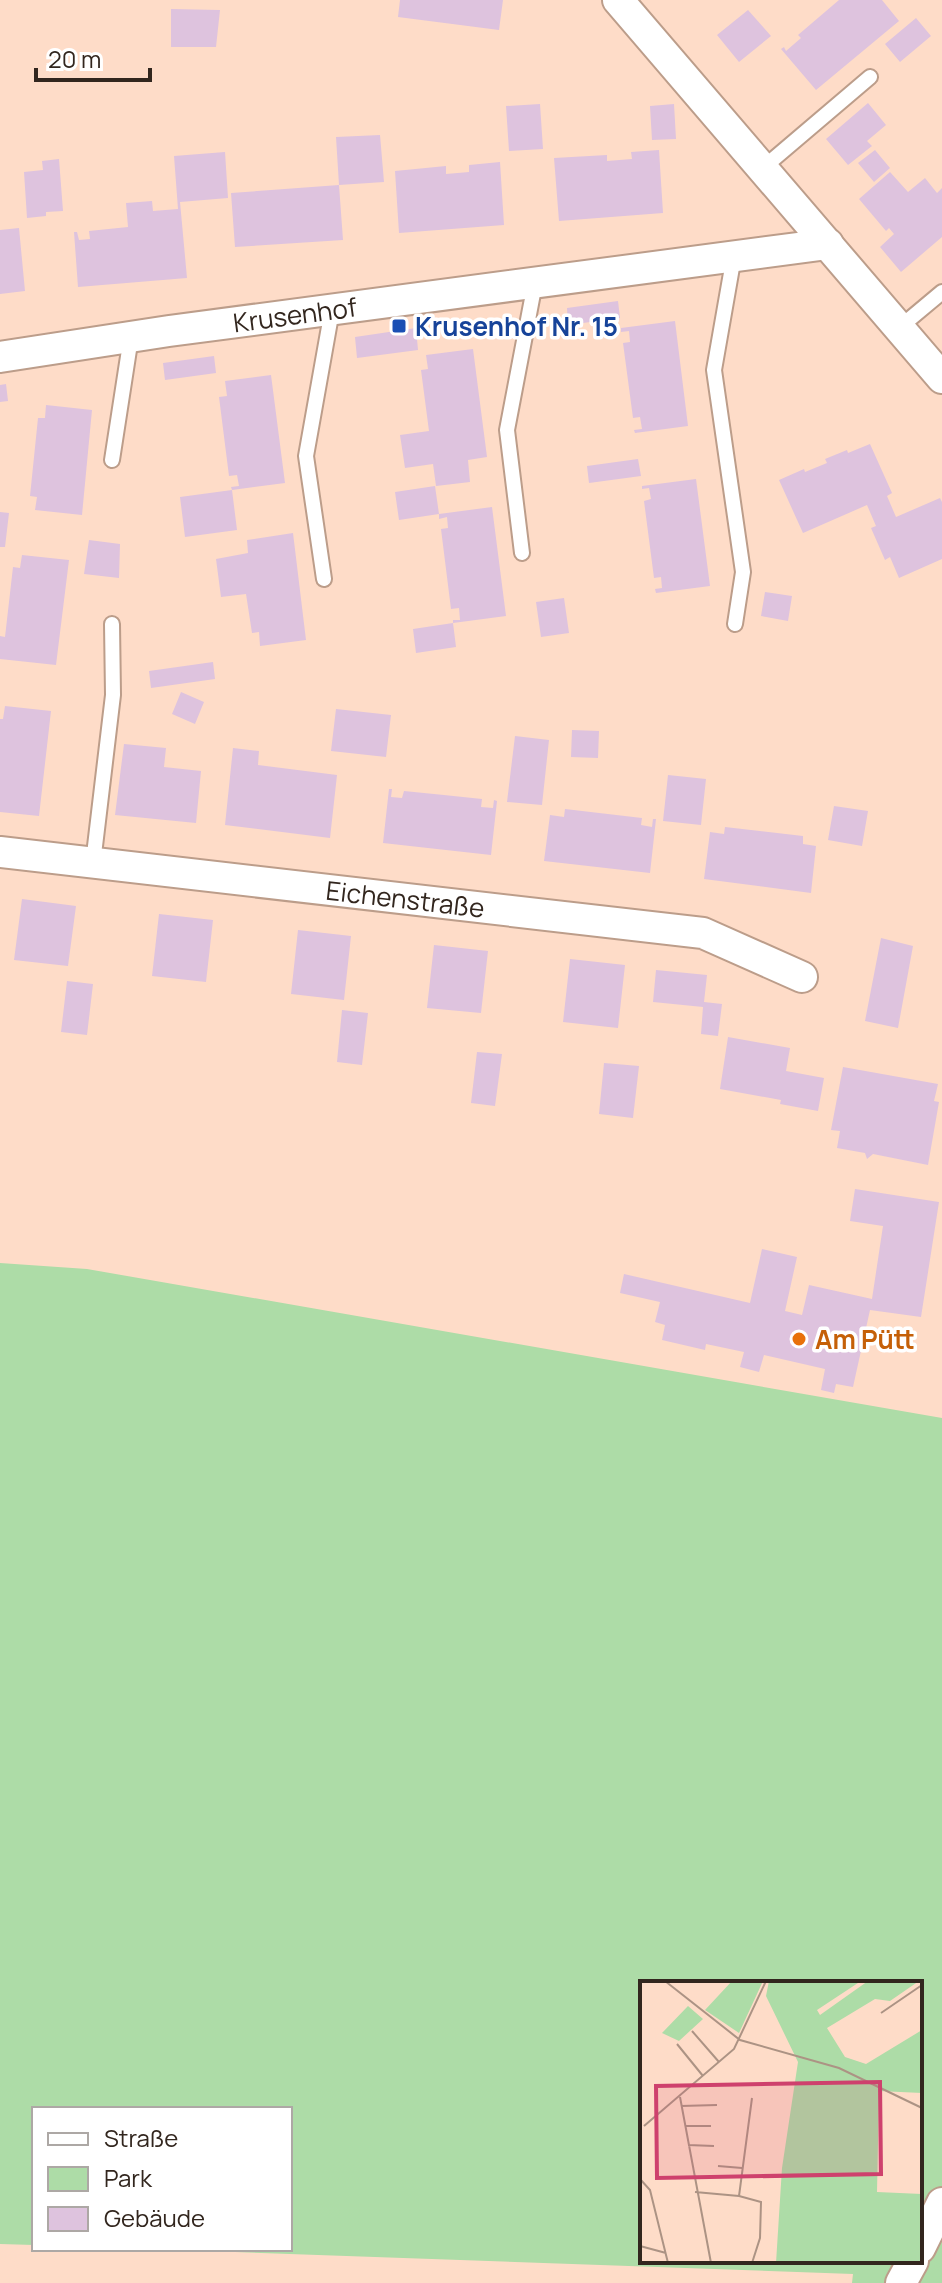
<svg xmlns="http://www.w3.org/2000/svg" width="942" height="2283" font-family="Manrope,sans-serif">
<rect width="100%" height="100%" fill="#fedcc8"/>
<path fill="#addca7" fill-rule="evenodd" d="M0,1263L87,1269L942,1418V2283H852L853,2274L151,2249H290V2109H34V2245L0,2244ZM642,1983H920V2261H642Z"/>
<path fill="#dec3de" d="M400,0H503L499,30L398,17Z
M839,0H882L899,21L816,90L781,49L784,47L786,51L801,38L798,35Z
M171,9L220,10L216,47H171Z
M748,10L771,36L739,62L717,35Z
M916,18L931,36L900,62L885,44Z
M868,103L886,125L867,141L872,146L848,165L826,139Z
M540,104L543,149L509,151L506,106Z
M674,104L676,139L652,140L650,106Z
M380,135L384,182L339,185L336,137Z
M659,150L663,213L559,221L554,158L607,155V161L632,159L631,152Z
M875,150L890,168L874,182L858,163Z
M225,152L228,198L180,202L187,278L78,287L74,232H77L79,240L90,239L89,231L128,227L126,203L152,201L153,211L178,209L174,156Z
M59,159L63,211L46,212V216L27,218L24,172L43,170L42,161Z
M500,162L504,225L399,233L395,171L446,166V174L469,172V165Z
M890,172L908,192L925,178L937,193L942,188V237L901,272L880,247L894,234L889,228L886,231L859,199Z
M339,185L343,240L235,247L231,193Z
M19,228L25,291L0,294V230Z
M618,301L620,318L568,325L567,308Z
M675,321L688,426L635,433L634,430L642,429L640,417L633,418L623,343L630,342L629,331L621,332V328Z
M416,328L418,350L357,358L355,337Z
M473,349L487,457L468,460L470,482L436,486L433,464L405,468L400,435L429,431L421,370L428,369L426,355Z
M214,356L216,373L165,380L163,363Z
M271,375L285,483L232,490L237,530L185,537L180,497L232,490L231,487L239,486L237,475L229,476L219,397L227,396L225,381Z
M6,384L8,401L0,402V385Z
M46,405L92,410L82,515L35,510L37,497L30,496L38,418H45Z
M870,444L892,493L887,496L896,517L940,498L942,502V559L899,578L890,557L885,560L871,528L876,526L867,505L803,533L779,480L804,469L805,472L827,463L825,459L847,450L848,453Z
M638,459L641,476L589,483L587,466Z
M696,479L710,586L656,593L655,589L662,588L661,577L654,578L644,501L651,499L649,488L642,489V486Z
M435,486L439,514L399,520L395,492Z
M492,507L506,616L453,623V620H460L459,608L451,609L441,529L448,528L447,517L439,519V514Z
M0,512L9,513L5,547H0Z
M293,533L306,640L260,646L259,632L252,633L246,594L221,597L216,559L248,553L247,540Z
M89,540L120,544L119,578L84,574Z
M22,555L69,560L56,665L0,659V636L5,637L13,567L20,568Z
M765,592L792,596L788,621L761,616Z
M564,598L569,633L541,637L536,602Z
M453,623L456,647L416,653L413,629Z
M213,662L215,679L151,688L149,671Z
M181,692L204,702L195,724L172,714Z
M5,706L51,711L39,816L0,812V719H3Z
M336,709L391,715L386,757L331,751Z
M572,730L599,731L598,758L571,757Z
M515,736L549,740L542,805L507,802Z
M124,744L166,748L164,767L201,771L196,823L115,815Z
M233,748L259,751L258,765L337,775L330,838L225,825Z
M668,775L706,779L701,825L663,821Z
M389,789H392L391,797L402,798L404,791L444,795L482,799L481,807L493,808L494,800L497,801L491,855L383,843Z
M834,806L868,811L862,846L828,840Z
M565,809L642,818L641,825L652,827L653,819H656L650,873L544,861L550,815L564,817Z
M725,827L803,836V844L816,846L811,893L704,879L710,832L724,834Z
M22,899L76,906L68,966L14,960Z
M159,914L213,920L206,982L152,976Z
M298,930L351,936L344,1000L291,994Z
M881,938L913,946L898,1028L865,1021Z
M434,945L488,951L481,1013L427,1008Z
M570,959L625,965L618,1028L563,1022Z
M656,970L707,975L704,1002L722,1004L718,1036L701,1034L703,1007L653,1002Z
M67,981L93,984L87,1035L61,1032Z
M342,1010L368,1013L362,1065L337,1062Z
M728,1037L790,1048L786,1071L824,1078L818,1111L780,1104L781,1100L720,1089Z
M477,1052L502,1054L495,1106L471,1103Z
M604,1063L639,1066L633,1118L599,1114Z
M843,1067L938,1084L934,1101L939,1102L928,1165L873,1154L867,1159L865,1153L837,1148L840,1131L831,1130Z
M855,1189L939,1202L921,1317L870,1310L853,1387L836,1384L834,1393L821,1390L825,1369L764,1355L759,1372L740,1367L744,1352L706,1344L705,1350L662,1340L665,1325L655,1322L660,1302L620,1293L624,1274L750,1303L762,1249L797,1257L785,1311L802,1315L809,1285L872,1299L883,1226L850,1221Z"/>
<g fill="none" stroke-linecap="round" stroke-linejoin="round">
<g stroke="#bc9d8a" stroke-width="18">
<path id="service" d="M763,168L870,77
M734,256L714,370L743,572L735,624
M899,328L942,292
M112,460L131,337
M522,553L507,430L535,283
M324,579L306,456L332,310
M93,863L113,695L112,624"/>
</g>
<g stroke="#bc9d8a" stroke-width="34">
<g id="minor">
<path d="M618,0L942,378"/>
<path id="s1" d="M0,357L169,331L828,244"/>
<path id="s2" d="M0,852L703,933L802,977"/>
<path d="M920,2248L942,2203"/>
<path d="M901,2283L913,2261"/>
</g>
</g>
<use href="#service" stroke="#fff" stroke-width="14"/>
<use href="#minor" stroke="#fff" stroke-width="30"/>
</g>
<rect fill="#1a4fb4" stroke="#fff" stroke-width="3" x="391" y="318" width="16" height="16" rx="4"/>
<circle fill="#e8710a" stroke="#fff" stroke-width="3" cx="799" cy="1339" r="8"/>
<g text-anchor="middle" dominant-baseline="central" stroke-width="7" stroke-linejoin="round" paint-order="stroke">
<g font-size="26" fill="#32261e" stroke="#fff">
<text stroke="none"><textPath href="#s1" startOffset="298">Krusenhof</textPath></text>
<text stroke="none"><textPath href="#s2" startOffset="408">Eichenstraße</textPath></text>
</g>
<g font-size="26" font-weight="bold" fill="#164399" stroke="#fff" text-anchor="start">
<text x="415" y="326">Krusenhof Nr. 15</text>
</g>
<g font-size="26" font-weight="bold" fill="#c56008" stroke="#fff" text-anchor="start">
<text x="815" y="1339">Am Pütt</text>
</g>
</g>
<g transform="translate(640 1981)">
<rect width="282" height="282" fill="#fedcc8"/>
<path d="M92,0H123L99,52L65,29ZM129,0H221L177,29L180,34L228,0H279L250,20L235,18L187,47L205,76L226,83L282,49V112L239,110L237,211L282,213V282H136L142,187L158,81L126,15ZM48,25L63,38L39,60L22,52Z" fill="#addca7"/>
<path fill="none" stroke="#ac9384" stroke-width="2" d="M25,0L100,59L199,87L282,127M241,32L282,4M52,50L79,81M37,63L63,95M40,116L71,282M41,125L77,124M4,145L94,68L126,0M45,145H71M48,164L74,165M78,185L102,187M0,198L10,209L28,282M55,211L99,215M0,265L26,272M112,282L120,257L121,221L99,215L112,117"/>
<path fill="#ce416d" fill-opacity="0.15" stroke="#ce416d" stroke-width="4" d="M240,101L241,193L17,197L16,105Z"/>
<rect width="282" height="282" fill="none" stroke="#32261e" stroke-width="4"/>
</g>
<rect x="32" y="2107" width="260" height="144" fill="#ffffff" stroke="#ada8a5" stroke-width="2"/>
<rect x="48" y="2133" width="40" height="12" fill="#ffffff" stroke="#ada8a5" stroke-width="2"/>
<text x="104" y="2147" font-size="24" fill="#32261e">Straße</text>
<rect x="48" y="2167" width="40" height="24" fill="#addca7" stroke="#ada8a5" stroke-width="2"/>
<text x="104" y="2187" font-size="24" fill="#32261e">Park</text>
<rect x="48" y="2207" width="40" height="24" fill="#dec3de" stroke="#ada8a5" stroke-width="2"/>
<text x="104" y="2227" font-size="24" fill="#32261e">Gebäude</text>
<path d="M36 68v12h114v-12" fill="none" stroke="#32261e" stroke-width="4"/>
<text x="48" y="68" font-size="24" fill="#32261e" stroke="#ffffff" stroke-width="6" paint-order="stroke">20 m</text>
</svg>
